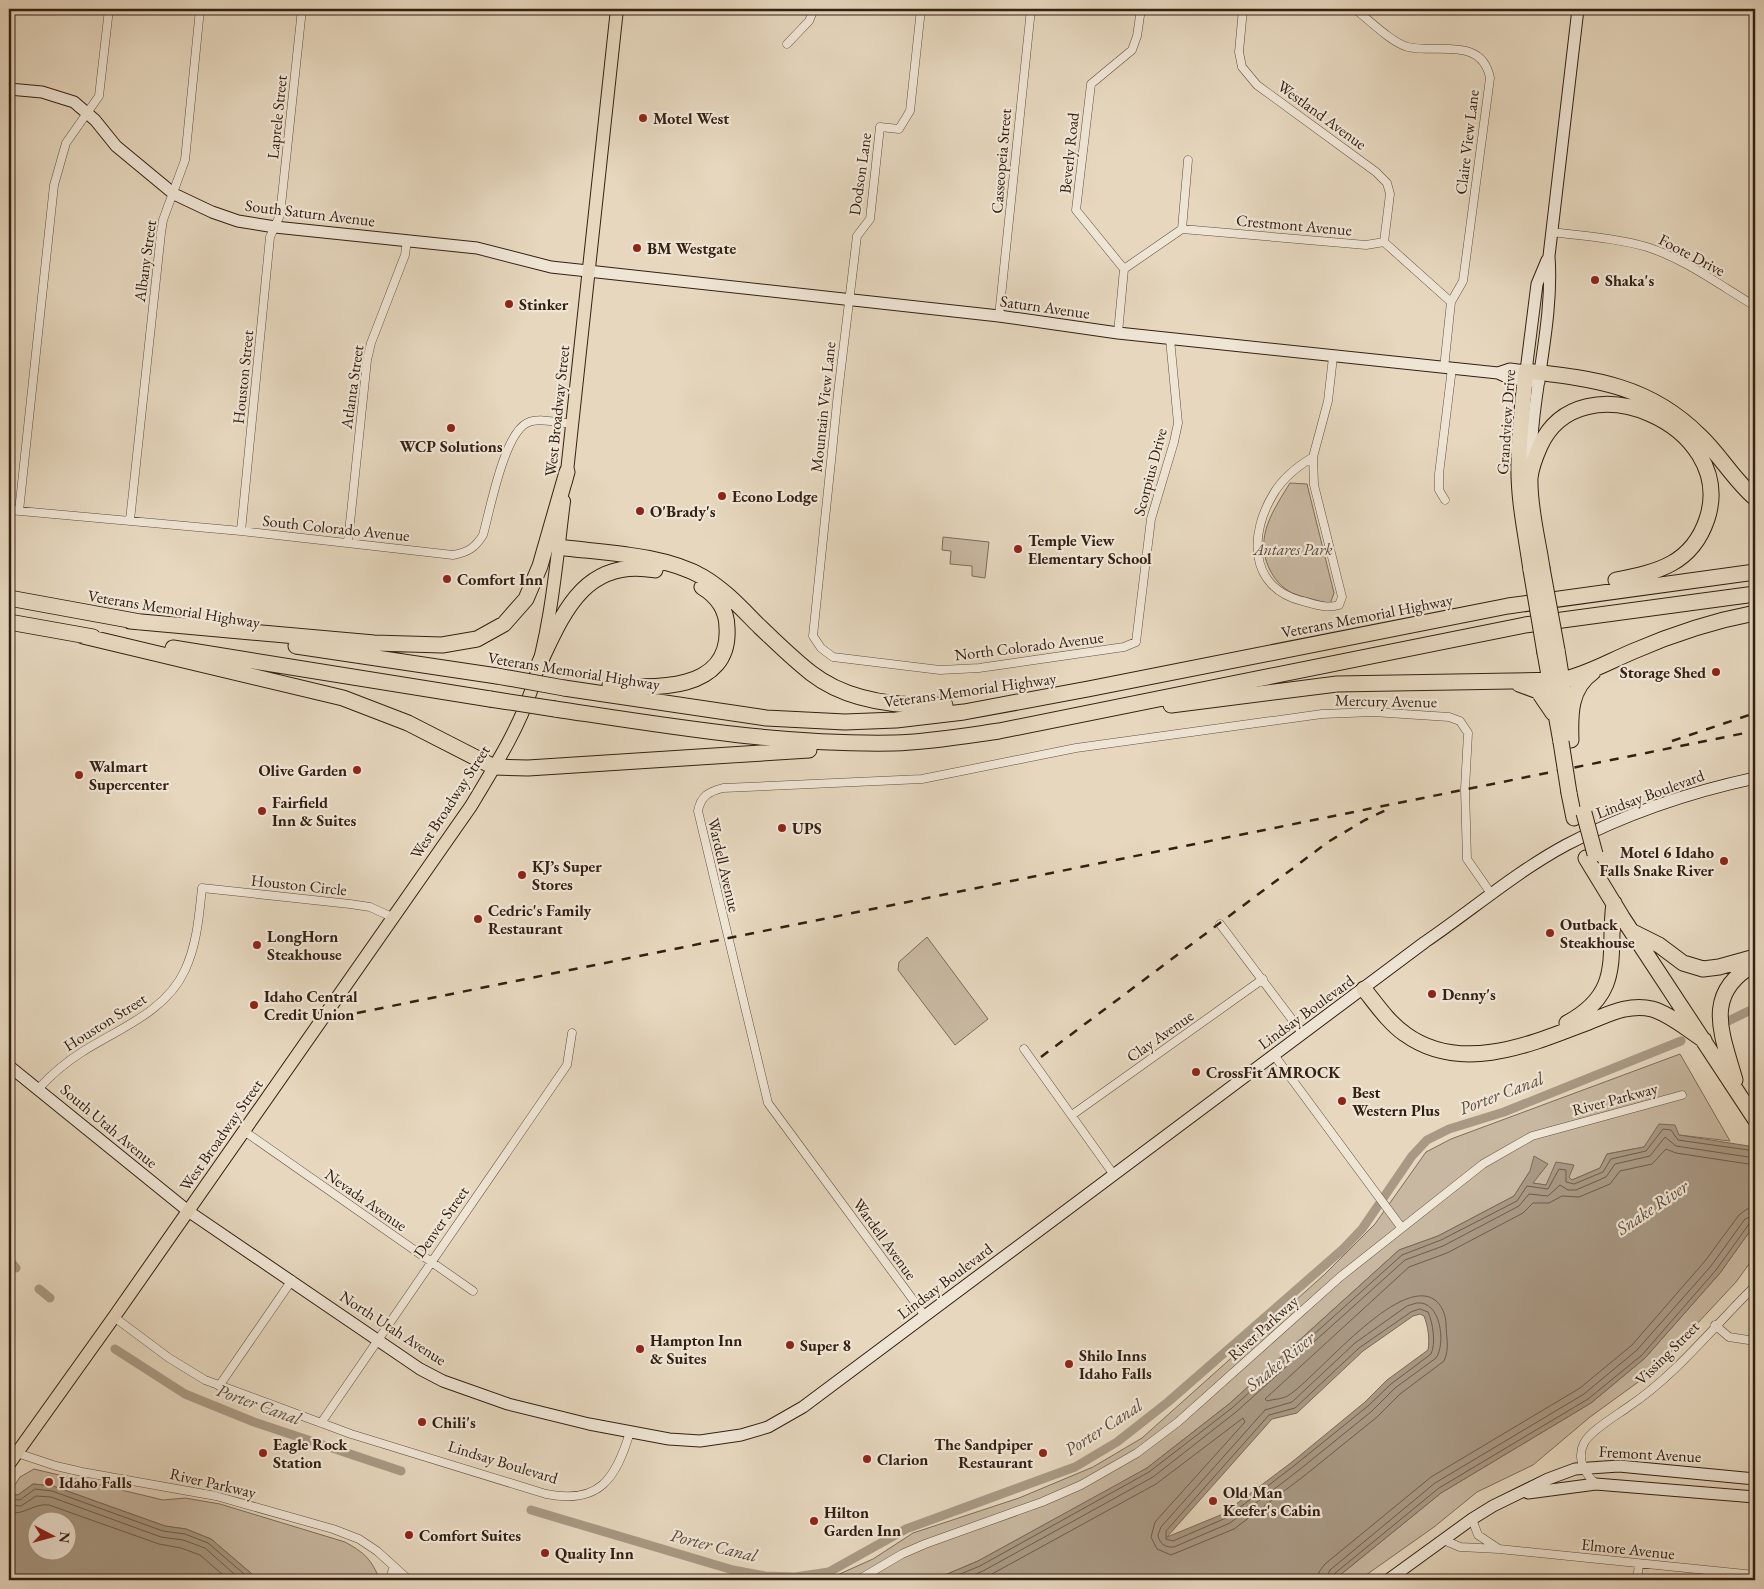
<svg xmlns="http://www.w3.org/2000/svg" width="1764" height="1589" font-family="'EB Garamond',serif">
<rect width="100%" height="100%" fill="#e6d7be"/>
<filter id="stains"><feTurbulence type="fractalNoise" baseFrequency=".004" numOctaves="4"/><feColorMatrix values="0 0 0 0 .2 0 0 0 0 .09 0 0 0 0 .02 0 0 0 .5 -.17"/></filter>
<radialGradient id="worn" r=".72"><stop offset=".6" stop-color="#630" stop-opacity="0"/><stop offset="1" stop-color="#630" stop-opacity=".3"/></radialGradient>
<path fill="#c8b8a1" stroke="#7e6c5a" d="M1290,483L1307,484L1334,593L1330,604C1318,600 1304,598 1292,593C1281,587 1274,579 1269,568C1254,537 1274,509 1290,483Z
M943,537L989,542L985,578L972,576V566L950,564L951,551L942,550Z
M927,937L988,1019L955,1045L898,970L899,962Z
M1680,1054L1730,1141L1679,1135L1644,1147L1607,1154L1600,1168L1572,1180L1569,1178L1546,1185L1532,1183L1530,1171L1514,1196L1438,1236L1399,1250L1229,1404L1147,1468L1119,1484L978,1561L933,1580H826L873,1559L913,1533L1019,1498L1093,1467L1142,1438L1325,1274L1375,1224L1426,1152L1451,1139Z
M1755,1224V1256L1736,1282L1652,1372L1590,1417L1533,1465L1477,1492L1434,1527L1359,1580H1334L1441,1493L1591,1403L1645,1358L1720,1273Z
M34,1469L163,1500L185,1498L220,1504L345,1542C365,1553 371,1559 380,1580H259L211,1539L186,1529L165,1526L53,1486L33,1484L18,1495L9,1494L20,1477Z"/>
<path fill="#a99984" stroke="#7a6957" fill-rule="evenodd" d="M1659,1124L1675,1125L1679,1135L1755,1147V1224L1720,1273L1645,1358L1591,1403L1441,1493L1334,1580H933L978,1561L1147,1468L1229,1404L1399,1250L1438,1236L1514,1196L1530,1171L1534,1156L1548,1164L1533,1183L1546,1185L1556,1162L1574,1165L1569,1177L1572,1180L1600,1168L1607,1154L1644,1147ZM1420,1314L1424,1316C1428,1326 1430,1339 1428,1350L1387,1380L1365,1402L1292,1462L1223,1514L1167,1537L1272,1419L1297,1413L1363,1351L1413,1316Z
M33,1484L53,1486L165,1526L186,1529L211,1539L259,1580H9V1494L18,1495ZM38,1522H68V1552H38Z"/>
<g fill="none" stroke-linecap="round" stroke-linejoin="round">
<path stroke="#6e5c4c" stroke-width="1" d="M1417,1303C1441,1300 1446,1344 1436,1358L1395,1388L1372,1411L1299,1470L1230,1523L1174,1547C1165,1548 1159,1543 1158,1535L1161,1527L1265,1410L1292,1402L1355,1343L1407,1306Z
M1420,1309L1428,1312C1433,1323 1436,1343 1431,1354L1391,1384L1368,1406L1295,1465L1226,1518L1173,1541L1166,1539V1531L1269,1415L1295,1408L1359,1348L1411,1312Z
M9,1499L20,1500L35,1489L52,1491L163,1531L185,1534L208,1543L251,1580
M9,1505L21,1506L36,1496L51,1497L161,1537L183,1540L205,1548L241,1580
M9,1513C25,1515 34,1503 49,1505L159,1544L181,1548L200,1555L229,1580
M946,1580L980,1566L1149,1472L1232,1408L1402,1255L1441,1240L1517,1201L1527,1186L1548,1189L1559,1169L1566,1170V1182L1574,1184L1603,1172L1611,1159L1646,1151L1663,1129L1671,1130L1678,1140L1755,1151
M962,1580L983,1571L1153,1477L1236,1412L1405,1260L1443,1246L1519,1206L1529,1194L1548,1196L1560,1185L1568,1190H1576L1606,1177L1615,1164L1650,1156L1665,1137L1676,1146L1755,1158
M981,1580L1156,1484L1243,1418L1245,1422L1155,1522L1151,1537L1157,1549L1171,1555L1234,1529L1304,1476L1377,1417L1400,1394L1444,1361C1450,1348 1446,1337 1446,1324C1446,1316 1442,1305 1435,1300C1399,1274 1317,1377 1289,1395C1284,1399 1274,1399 1267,1401L1265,1399L1409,1267L1447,1253L1523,1213L1533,1203H1549L1562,1196L1579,1197L1610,1184L1620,1171L1652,1164L1666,1149L1676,1153L1755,1165
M1318,1580L1319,1572L1325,1564L1431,1477L1580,1388L1632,1345L1705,1261L1739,1215L1747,1209L1755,1208
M1325,1580L1330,1570L1435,1483L1584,1394L1637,1350L1711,1266L1745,1219L1755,1215
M1332,1580L1334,1574L1439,1488L1588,1399L1642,1355L1716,1270L1749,1224L1755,1222"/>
<path stroke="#a99984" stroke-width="9" d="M1722,1024L1755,1008
M9,1260L16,1268
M39,1289L50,1298
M115,1349L185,1394L254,1422L401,1471
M531,1510L733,1570L765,1576L795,1577L829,1572L906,1529L1075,1467L1117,1442L1168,1402L1342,1250L1362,1229L1412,1156L1427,1140L1449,1129L1504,1112L1681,1041"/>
<g stroke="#604e3e" stroke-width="9">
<path id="street" d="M921,9L910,111L899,129L880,127L870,219L857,236L838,393L813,636L821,648L833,657L940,670L979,668L1124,647L1136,642L1151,519L1174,442L1178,423L1170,339
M1243,9L1239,52L1242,67L1257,85L1376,172L1387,183L1390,194L1384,242
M1355,9C1368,19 1392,43 1408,47C1437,54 1482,36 1490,78L1463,281L1451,302L1444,368
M787,44L809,21L814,9
M1182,229L1188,160
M1551,232C1583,236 1616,238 1647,247C1685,259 1721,286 1755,306
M1384,242L1451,302
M1124,269L1182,229L1366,245L1384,242
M999,316L1031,9
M1118,333L1124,269L1076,210L1091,84L1132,50L1137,36L1141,9
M1313,457L1314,485L1342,597L1339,605C1326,609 1315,604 1302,601C1248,587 1249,533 1274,493C1283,478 1298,466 1313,457Z
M1313,457L1328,401L1333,357
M1445,500L1439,490V474L1452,368
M9,510L241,531L453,555C468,552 475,548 483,535C490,510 504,434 527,423C539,417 560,423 573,424
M19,511L54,185L66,143L99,96L109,9
M130,520L161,233L163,220L185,160L200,9
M241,531L270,237L280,215L302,9
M348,542L367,360L371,343L405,255L407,240
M1220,924L1303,1034
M1024,1049L1114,1175
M1274,1055L1401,1227
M38,1089C51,1075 66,1062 82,1052C118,1029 166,1012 185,970C197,944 199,916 202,888L350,904L370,907L392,917
M1072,1115L1263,979
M244,1131L473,1291
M925,1316L768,1103L698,811C701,796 708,792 723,788L922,779L1076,748L1322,714L1373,712L1449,717L1460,721L1468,733L1465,789L1467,859L1492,895
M114,1317L169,1358L205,1380L351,1434L546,1494C600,1505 616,1478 630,1432
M1715,1325L1729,1337L1755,1341
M219,1386L292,1280
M321,1423L567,1065L572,1033
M17,1453L56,1466L82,1472L216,1496L333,1529L359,1539L377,1551L409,1580
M1596,1484C1585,1474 1576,1459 1584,1443C1590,1431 1617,1415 1628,1407C1676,1375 1713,1327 1755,1286
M1472,1519L1478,1535L1499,1549
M1446,1541L1460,1547L1499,1549L1755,1575
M391,1580L393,1566
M858,1580L902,1554L925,1544L1042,1502L1081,1485L1137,1453L1178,1422L1340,1277L1483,1164L1532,1136L1682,1095
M1637,1580L1639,1564"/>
</g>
<g stroke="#342013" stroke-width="13">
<path id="secondary" d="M9,89L42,92L74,102L95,120L116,146L174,194L212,212L238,221L275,227L477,248L551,267L588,271L999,316L1118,333L1498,373L1509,378L1539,382
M1498,373L1510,369L1526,371L1537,284L1547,260
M1531,463C1531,394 1554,325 1549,256L1578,9
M9,1066L188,1211L420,1369L443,1381L508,1404L589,1424L669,1439L700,1441L741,1435L768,1427L803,1407L1425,942C1472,910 1516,872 1566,845C1625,814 1690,792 1755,778
M1528,1493L1596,1484L1755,1497
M1388,1580L1472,1519L1493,1506L1548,1479L1575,1469L1619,1466L1755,1479"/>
</g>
<g stroke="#342013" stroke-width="14">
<path id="primary" d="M566,481L617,9
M9,1464L114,1317L471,806C493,769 517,732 531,691C551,630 556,565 564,501"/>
</g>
<g stroke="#342013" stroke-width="17">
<path id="highway" d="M558,547C604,553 663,554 703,577C725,590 742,609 760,627C776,642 793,659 811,673C848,702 899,707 945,705
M1542,568C1538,540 1529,507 1530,478C1531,468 1536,455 1540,446C1580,357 1738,425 1707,519C1692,564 1658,572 1616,580
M1531,570C1526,534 1518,499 1519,463C1519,432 1523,402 1526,371C1595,379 1649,385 1700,436C1720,455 1734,480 1755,498
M9,598L140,622
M130,621L374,643L442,645L477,639L504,624L526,599L540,566L567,472
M9,622L93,637
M83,636L343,698L408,723L494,767L528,768L809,750
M296,646L497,676
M173,648L490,699
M1557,650L1567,712
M1545,653L1561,742
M539,664C563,613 585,557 655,570
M1519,684L1538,691L1553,713
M610,685C653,689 731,692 727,628C727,610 717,596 702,587
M564,688L766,718L845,722L896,720L964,712L1088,689L1508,606L1755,572
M1171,705L1337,684L1562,680C1588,674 1610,661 1634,651C1673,634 1713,621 1755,613
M555,709C668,726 779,745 894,743C929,742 964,736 999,731L1525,625L1755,594
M1571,740C1570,714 1570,688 1593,672
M1569,793L1574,818
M1586,858L1622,917L1755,1119
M1633,932L1659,945L1683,963L1703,969L1719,967L1755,957
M1364,989C1376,1004 1389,1023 1405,1034C1460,1074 1529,1045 1586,1023C1607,1015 1629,1003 1652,1009C1670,1014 1688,1030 1704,1040
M1567,1023C1625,992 1607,954 1614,903
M1735,1080C1722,1034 1702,993 1755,964"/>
</g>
<use href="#street" stroke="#efe5d5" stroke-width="8"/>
<use href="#secondary" stroke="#efe5d5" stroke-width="11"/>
<use href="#primary" stroke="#e6d7be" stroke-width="12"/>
<use href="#highway" stroke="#e6d7be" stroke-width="15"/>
<path stroke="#342013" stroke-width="2.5" stroke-dasharray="9 9" stroke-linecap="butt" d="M1672,741L1755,713
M357,1013L1755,731
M1041,1057L1328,842L1365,820L1386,810"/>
<g stroke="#342013" stroke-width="17" stroke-linecap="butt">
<path id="highway-bridge" d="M1542,568L1557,650
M1531,570L1545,653
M497,676L564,688
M490,699L555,709
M1561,742L1569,793
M1584,813L1595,854"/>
</g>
<use href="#highway-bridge" stroke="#e6d7be" stroke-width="15"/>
</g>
<g fill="#8f2418" stroke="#efe5d5" stroke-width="2">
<circle cx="643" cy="118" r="5"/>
<circle cx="637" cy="248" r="5"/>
<circle cx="1595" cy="280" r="5"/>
<circle cx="509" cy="304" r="5"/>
<circle cx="451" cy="428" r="5"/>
<circle cx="722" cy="496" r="5"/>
<circle cx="640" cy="511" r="5"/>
<circle cx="1018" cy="549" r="5"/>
<circle cx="447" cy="579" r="5"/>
<circle cx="1716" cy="672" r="5"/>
<circle cx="357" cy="770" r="5"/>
<circle cx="79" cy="775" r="5"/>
<circle cx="262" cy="811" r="5"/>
<circle cx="782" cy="828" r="5"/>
<circle cx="1724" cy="861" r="5"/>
<circle cx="522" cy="875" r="5"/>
<circle cx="478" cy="919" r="5"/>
<circle cx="1550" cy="933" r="5"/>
<circle cx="257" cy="945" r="5"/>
<circle cx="1432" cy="994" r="5"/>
<circle cx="254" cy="1005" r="5"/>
<circle cx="1196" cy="1072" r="5"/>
<circle cx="1342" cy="1101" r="5"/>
<circle cx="790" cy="1345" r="5"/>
<circle cx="640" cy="1349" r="5"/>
<circle cx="1069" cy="1364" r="5"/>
<circle cx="422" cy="1422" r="5"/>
<circle cx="263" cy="1453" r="5"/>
<circle cx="1043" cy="1453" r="5"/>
<circle cx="867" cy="1459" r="5"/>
<circle cx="49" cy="1482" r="5"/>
<circle cx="1213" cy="1501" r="5"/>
<circle cx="814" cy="1521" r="5"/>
<circle cx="409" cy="1535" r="5"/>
<circle cx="545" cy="1553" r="5"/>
</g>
<g text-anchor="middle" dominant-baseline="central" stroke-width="4.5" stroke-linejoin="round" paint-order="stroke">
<g font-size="16" fill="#342013" stroke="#efe5d5">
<text transform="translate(1322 115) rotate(36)">Westland Avenue</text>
<text transform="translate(277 117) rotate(-84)">Laprele Street</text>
<text transform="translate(1467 142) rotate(-83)">Claire View Lane</text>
<text transform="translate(1069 153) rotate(-84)">Beverly Road</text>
<text transform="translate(1001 161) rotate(-85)">Casseopeia Street</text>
<text transform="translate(860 174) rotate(-82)">Dodson Lane</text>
<text transform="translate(310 213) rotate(7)">South Saturn Avenue</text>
<text transform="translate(1294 225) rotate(5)">Crestmont Avenue</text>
<text transform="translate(1692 255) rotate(28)">Foote Drive</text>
<text transform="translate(145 261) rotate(-82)">Albany Street</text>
<text transform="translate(1045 307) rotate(8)">Saturn Avenue</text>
<text transform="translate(243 377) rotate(-84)">Houston Street</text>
<text transform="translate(352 387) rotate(-82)">Atlanta Street</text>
<text transform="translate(823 407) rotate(-84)">Mountain View Lane</text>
<text transform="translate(557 411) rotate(-84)">West Broadway Street</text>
<text transform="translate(1506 422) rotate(-86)">Grandview Drive</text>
<text transform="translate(1150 472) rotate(-75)">Scorpius Drive</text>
<text transform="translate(336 528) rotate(6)">South Colorado Avenue</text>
<text transform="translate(174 609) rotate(9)">Veterans Memorial Highway</text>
<text transform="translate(1367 616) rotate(-11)">Veterans Memorial Highway</text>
<text transform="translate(1029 646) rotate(-7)">North Colorado Avenue</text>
<text transform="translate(574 671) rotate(9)">Veterans Memorial Highway</text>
<text transform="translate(970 690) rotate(-8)">Veterans Memorial Highway</text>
<text transform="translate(1386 701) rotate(1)">Mercury Avenue</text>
<text transform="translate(1650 794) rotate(-20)">Lindsay Boulevard</text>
<text transform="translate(450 802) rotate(-57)">West Broadway Street</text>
<text transform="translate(724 865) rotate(77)">Wardell Avenue</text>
<text transform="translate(299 885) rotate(6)">Houston Circle</text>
<text transform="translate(1306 1012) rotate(-36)">Lindsay Boulevard</text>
<text transform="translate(105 1022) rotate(-32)">Houston Street</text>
<text transform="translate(1160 1036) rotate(-35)">Clay Avenue</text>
<text transform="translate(1615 1099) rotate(-15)">River Parkway</text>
<text transform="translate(109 1126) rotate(40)">South Utah Avenue</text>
<text transform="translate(221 1135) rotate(-55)">West Broadway Street</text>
<text transform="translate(366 1200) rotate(35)">Nevada Avenue</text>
<text transform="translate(441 1222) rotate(-55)">Denver Street</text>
<text transform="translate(885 1239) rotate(54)">Wardell Avenue</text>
<text transform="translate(945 1281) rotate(-37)">Lindsay Boulevard</text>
<text transform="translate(393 1328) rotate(33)">North Utah Avenue</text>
<text transform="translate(1263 1328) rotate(-42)">River Parkway</text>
<text transform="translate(1667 1353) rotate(-45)">Vissing Street</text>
<text transform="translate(1650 1454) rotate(3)">Fremont Avenue</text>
<text transform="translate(503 1462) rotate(17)">Lindsay Boulevard</text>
<text transform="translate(213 1483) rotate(13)">River Parkway</text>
<text transform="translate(1628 1549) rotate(6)">Elmore Avenue</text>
</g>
<g font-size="16" font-weight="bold" fill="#342013" stroke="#efe5d5" text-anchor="start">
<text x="653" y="118">Motel West</text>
<text x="647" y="248">BM Westgate</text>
<text x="1605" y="280">Shaka's</text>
<text x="519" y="304">Stinker</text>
<text x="451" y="446" text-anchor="middle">WCP Solutions</text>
<text x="732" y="496">Econo Lodge</text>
<text x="650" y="511">O'Brady's</text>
<text x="1028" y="540">Temple View<tspan x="1028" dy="18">Elementary School</tspan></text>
<text x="457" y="579">Comfort Inn</text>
<text x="1706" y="672" text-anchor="end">Storage Shed</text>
<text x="89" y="766">Walmart<tspan x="89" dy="18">Supercenter</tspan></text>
<text x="347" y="770" text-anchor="end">Olive Garden</text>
<text x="272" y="802">Fairfield<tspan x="272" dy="18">Inn &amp; Suites</tspan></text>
<text x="792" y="828">UPS</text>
<text x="1714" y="852" text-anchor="end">Motel 6 Idaho<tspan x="1714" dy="18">Falls Snake River</tspan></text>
<text x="532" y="866">KJ’s Super<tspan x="532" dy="18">Stores</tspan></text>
<text x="488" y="910">Cedric's Family<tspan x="488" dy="18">Restaurant</tspan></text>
<text x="1560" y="924">Outback<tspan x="1560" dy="18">Steakhouse</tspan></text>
<text x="267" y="936">LongHorn<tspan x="267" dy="18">Steakhouse</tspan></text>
<text x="1442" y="994">Denny's</text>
<text x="264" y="996">Idaho Central<tspan x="264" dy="18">Credit Union</tspan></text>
<text x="1206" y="1072">CrossFit AMROCK</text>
<text x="1352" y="1092">Best<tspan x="1352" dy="18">Western Plus</tspan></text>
<text x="650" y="1340">Hampton Inn<tspan x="650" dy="18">&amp; Suites</tspan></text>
<text x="800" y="1345">Super 8</text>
<text x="1079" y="1355">Shilo Inns<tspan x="1079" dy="18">Idaho Falls</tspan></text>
<text x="432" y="1422">Chili's</text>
<text x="273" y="1444">Eagle Rock<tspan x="273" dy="18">Station</tspan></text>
<text x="1033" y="1444" text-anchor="end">The Sandpiper<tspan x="1033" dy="18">Restaurant</tspan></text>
<text x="877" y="1459">Clarion</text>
<text x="59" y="1482">Idaho Falls</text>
<text x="1223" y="1492">Old Man<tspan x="1223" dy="18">Keefer's Cabin</tspan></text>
<text x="824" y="1512">Hilton<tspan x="824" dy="18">Garden Inn</tspan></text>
<text x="419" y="1535">Comfort Suites</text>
<text x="555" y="1553">Quality Inn</text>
</g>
<g font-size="16" font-style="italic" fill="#594636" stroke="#efe5d5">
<text x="1293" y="549">Antares Park</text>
</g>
<g font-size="18" font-style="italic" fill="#5d4a3b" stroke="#efe5d5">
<text transform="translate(1501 1093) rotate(-21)">Porter Canal</text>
<text transform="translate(1652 1207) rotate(-34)">Snake River</text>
<text transform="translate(1280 1361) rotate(-39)">Snake River</text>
<text transform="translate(259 1404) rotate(20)">Porter Canal</text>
<text transform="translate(1103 1427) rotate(-33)">Porter Canal</text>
<text transform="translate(714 1545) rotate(14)">Porter Canal</text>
</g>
</g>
<rect width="1764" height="1589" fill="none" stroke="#e6d7be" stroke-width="30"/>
<rect x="10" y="10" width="1744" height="1569" fill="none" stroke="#342013" stroke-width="2.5"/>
<rect x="15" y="15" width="1734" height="1559" fill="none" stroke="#342013"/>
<g transform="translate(52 1536) rotate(96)"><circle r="24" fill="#efe5d5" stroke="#a49687"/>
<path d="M0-4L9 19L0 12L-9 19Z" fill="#8f2418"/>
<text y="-8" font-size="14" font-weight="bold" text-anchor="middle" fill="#342013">N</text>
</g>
<rect width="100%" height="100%" filter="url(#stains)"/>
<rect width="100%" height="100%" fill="url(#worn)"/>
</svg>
